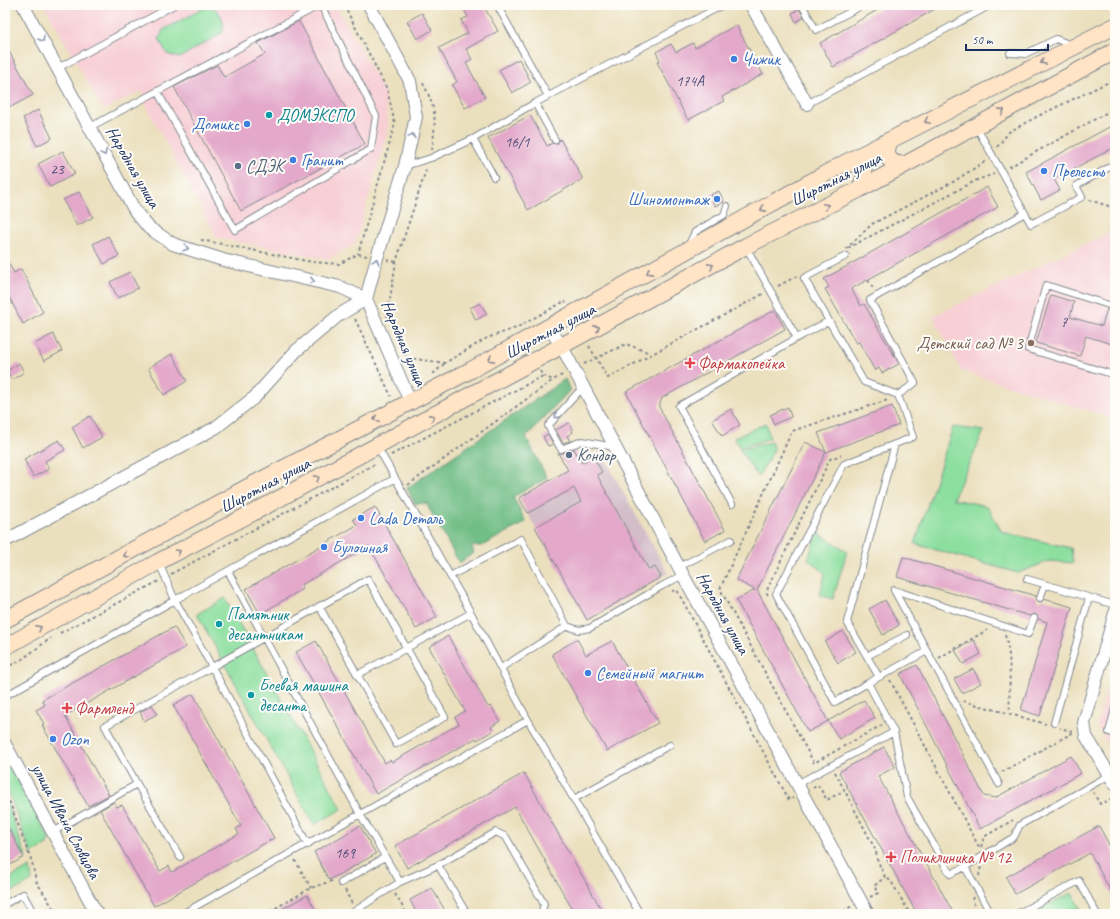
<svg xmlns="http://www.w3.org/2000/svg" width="1120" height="919" font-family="Caveat,sans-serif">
<rect width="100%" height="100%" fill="#fdfcf7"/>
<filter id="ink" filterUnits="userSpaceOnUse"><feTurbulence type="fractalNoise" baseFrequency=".025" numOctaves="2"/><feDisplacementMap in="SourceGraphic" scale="8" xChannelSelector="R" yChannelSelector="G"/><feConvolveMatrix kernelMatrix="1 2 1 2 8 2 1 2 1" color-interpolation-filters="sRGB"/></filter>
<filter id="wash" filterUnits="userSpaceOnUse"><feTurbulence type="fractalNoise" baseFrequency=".012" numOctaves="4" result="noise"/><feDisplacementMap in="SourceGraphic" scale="16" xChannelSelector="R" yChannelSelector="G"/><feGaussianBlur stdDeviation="0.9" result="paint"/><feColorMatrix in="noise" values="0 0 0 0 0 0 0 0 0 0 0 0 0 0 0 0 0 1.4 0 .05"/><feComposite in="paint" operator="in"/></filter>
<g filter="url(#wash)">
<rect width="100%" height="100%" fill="#ebe0be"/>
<path fill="#f7cfd5" d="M44,5H336L384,92L389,128L355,244L328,259L217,238L146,106L142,91L103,110Z
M1115,230V419L961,371L933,316Z
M1115,662V756L1097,725Z"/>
<path fill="#d2bdc8" d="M601,452L668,573L587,620L519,498Z"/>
<path fill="#8cdf9f" stroke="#54877e" d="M206,7C219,5 227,23 222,33L179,58L167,54L159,39L163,30Z
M766,423L770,438L740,448L734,438Z
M953,427L984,431L953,499L987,506L1002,532L1071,548L1073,563L1049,561L1018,573L915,544Z
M771,442L774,450L758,477L740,450Z
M818,533L847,551L833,599L820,595L825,573L808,559Z
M225,598L342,809L314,825L197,614Z
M5,756L49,838L47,845L31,854L5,783Z
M5,798L26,856L24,857L5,822Z
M30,867L32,881L5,896V881Z
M1072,893L1082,912L1079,914H1045L1042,908Z"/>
<path fill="#71be86" stroke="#467672" d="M565,379L570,390L526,437L547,478L513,497L526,522L482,546H472L474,553L459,563L426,503L415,504L407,488Z"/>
<g id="blocks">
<path fill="#e3a8ca" d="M462,5H483L498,31L466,49L472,59L466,63L485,97L465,108L452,85L457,82L439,48L468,33L461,20L468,17Z
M886,5H942L833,67L820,43Z
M799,9L804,17L796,22L792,13Z
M422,13L432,30L417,39L407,21Z
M299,21L365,144L241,211L174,87L217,65L224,77L265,54L258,43Z
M736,25L763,74L722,97L724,101L688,120L657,62L660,60L656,52L671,44L676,52L693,43L695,48Z
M5,44L33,95L11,107L5,96Z
M519,59L531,82L512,93L499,70Z
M38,110L52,138L37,146L23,118Z
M530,115L547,146L552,143L557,144L560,139L583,179L528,210L488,138Z
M1115,124V147L1054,179L1060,190L1041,200L1026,172Z
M63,151L75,174L50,187L38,164Z
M987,187L998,207L851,289L861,306L864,304L899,364L882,373L879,368L875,371L859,342L856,343L825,289L829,287L824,279Z
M719,191L724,202L715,206L710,195Z
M79,192L93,217L77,226L63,200Z
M108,236L119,256L104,264L93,244Z
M5,257L14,273L21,269L43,312L23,324L5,289Z
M130,272L138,288L118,298L110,282Z
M1051,295L1074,302L1070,317L1102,326L1107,309L1115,311V345L1086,336L1080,356L1036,343Z
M480,303L487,314L476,320L470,308Z
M775,310L785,329L662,398L659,407L725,530L705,541L626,392Z
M53,334L62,351L44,361L35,344Z
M172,354L187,381L164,395L148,368Z
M19,363L24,372L12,380L7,371Z
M892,406L899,425L826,452L818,433Z
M788,407L791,417L774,424L770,415Z
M731,409L740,425L722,436L712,420Z
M90,416L102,437L83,448L72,427Z
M569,423L573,432L567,436L570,441L563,443L556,430Z
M548,434L553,444L548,446L543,437Z
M59,440L65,450L45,461L49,469L33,477L24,459Z
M805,442L826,452L757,590L828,721L808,732L736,600L755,590L736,580Z
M574,449L582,463L593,456L602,472L597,475L649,570L655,567L661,577L587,620L535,527L581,502L574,488L528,513L519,498L568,470L558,453H563Z
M375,507L437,617L416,629L369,546L301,585L303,589L260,614L246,589L357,525L353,519Z
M903,557L1036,596L1039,602L1044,599L1072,607L1040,716L1021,710L1047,622L1038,619L1035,614L1030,616L897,577Z
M885,600L899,625L883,635L869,609Z
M174,627L186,647L65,716L109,795L88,806L42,725L44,724L36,710L45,705L42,700Z
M843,631L856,652L838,663L825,642Z
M448,636L488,707L491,706L500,721L491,727L493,731L477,740L476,738L376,794L296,652L316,641L385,763L390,760L392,762L459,724L455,717L465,711L429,647Z
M577,639L586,655L612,641L658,723L607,751L552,654Z
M974,640L981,654L963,664L955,650Z
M917,665L984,796L995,798L1071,756L1081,773L980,829L900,674Z
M973,669L981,683L962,693L954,679Z
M193,694L274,838L154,906L100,810L114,802L117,807L122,805L160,871L169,866L172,872L239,834L236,829L241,826L173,705Z
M864,700L875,718L839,739L828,721Z
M152,705L157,714L144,721L140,712Z
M884,747L895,767L878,776L954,914H917L839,772Z
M524,773L543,807L604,914H575L515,807L407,868L395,846Z
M5,822L24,857L5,868Z
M360,826L376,854L329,880L314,852Z
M1099,826L1115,856V899L1090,853L1015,894L1006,877Z
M432,888L447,914H417L410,900Z
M307,895L318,914H273Z"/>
</g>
</g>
<g filter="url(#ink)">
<use href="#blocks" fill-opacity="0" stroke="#83888e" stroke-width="1"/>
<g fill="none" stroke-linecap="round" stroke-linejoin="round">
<g stroke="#83888e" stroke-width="8">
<path id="service" d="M497,5L548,96
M802,5L816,30L863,5
M1010,53L1025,54L1056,39L1071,45
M58,68L174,5
M157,91L235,230L371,149L376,116L321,5
M535,103L723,5
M807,104L987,7
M90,127L320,5
M977,128L1031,224L1082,197L1076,186L1115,164
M473,139L535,103L555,140
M405,166L431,158L473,139L494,177
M688,246L695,232L724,215L727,206
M1115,307L1046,285L1028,349L1115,375
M829,321L804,278L846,256
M797,338L829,321L864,382L898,395
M583,387L548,426L561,449L582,441L614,447
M377,446L471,613L528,720L640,914
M732,504L679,406L797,338L746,247
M159,563L175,600L394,479
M679,567L731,540
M228,571L360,814L400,882L350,914
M450,576L521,539L567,626L501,668
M1027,579L1115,605
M1040,598L1045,585
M567,626L579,630L590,628L662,586L683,575
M927,651L894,590L1028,634L1034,618
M867,656L907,635
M357,675L471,613
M879,677L847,622L895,444
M868,683L835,702L776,594L844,464L913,437L898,395L915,383L870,300L1025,213
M5,696L175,600L212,667L105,726L137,784L53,832
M1115,709L1109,732L1115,734
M1054,723L1089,598
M894,732L907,797L950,874L965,867
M137,784L180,857
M797,784L894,732L868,683L927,651L999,784
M574,799L670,745
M308,845L212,667C264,638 316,608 368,579L445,717L396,744L319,606
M438,865L467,914
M400,882L438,865L496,832L506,837L544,904L541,914
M341,883L385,857
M5,904L23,894L34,914
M1030,907L1034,914
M182,914L528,720
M991,914L965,867L1014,837L1020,825L1110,775
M1017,914L1079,881L1097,914"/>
</g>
<g stroke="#83888e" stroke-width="14">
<path id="minor" d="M23,5L135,211L149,228L173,244L223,260L340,287L366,299
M369,5L410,81L416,117L405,166L377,258L366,299L410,401
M751,5L807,104
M549,327L562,347L683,575L868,914
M5,541L215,428L255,397L296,351L339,315L366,299
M1115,613L1084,723L1086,736L1115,784
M5,744L97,914"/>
</g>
<g stroke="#83888e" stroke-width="18">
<path id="secondary" d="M891,140C882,153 889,166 905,164
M843,164C863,160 871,175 858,190
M5,620L248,487L471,370L843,164L1115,26
M5,647L158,562L260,509L746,246L858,190L1115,51"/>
</g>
<path stroke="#83888e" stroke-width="2" stroke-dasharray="3 3" stroke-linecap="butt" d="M344,5L387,89L395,124L358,254
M423,83C437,111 436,119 432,150
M997,147L1009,132L1038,116L1115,79
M1009,167L1115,108
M1089,200L1115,208
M201,240L312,262L339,264L358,254L367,256
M848,248L977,180L994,174
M846,249L872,224L953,182L987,160
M387,260L396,262
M868,280L874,290
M778,286L797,276
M387,317L396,262L427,167
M355,319L391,396
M396,337L407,358L445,363L487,338L516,328L565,301L566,303
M589,346L608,378L763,294
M584,364L626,344L650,353
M540,371L543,376L553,380L564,374
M433,374L445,363
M391,455L543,376
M408,485L553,380
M171,574L377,463
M672,591L677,590L789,800L793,798
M768,595L766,592L830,459L841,455
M60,633L159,581
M1005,635C1013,661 1008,686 1010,712
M939,658L987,630
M5,668L21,660L51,638
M890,680L980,849
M963,701L1046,724
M882,725L814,763L720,589L792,431L888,400
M835,772L876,851L877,859L885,877L891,881L910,914
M1002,772L1074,732L1060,728
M813,788L818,785L827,800L843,791
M5,790L32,862L36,881L57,914
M1093,792L1100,804L1111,799L1115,807
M981,847L984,837L1013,820
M295,860L311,888
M979,876L981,866
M345,890L352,904
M395,894L407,914
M870,897L878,893L874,886L885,877
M973,897L972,900L979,914
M265,914L311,888L334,880
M838,914L852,906"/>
<use href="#service" stroke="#fff" stroke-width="6"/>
<use href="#minor" stroke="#fff" stroke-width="12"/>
<use href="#secondary" stroke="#ffe4c6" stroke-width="16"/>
</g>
<defs><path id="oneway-chevron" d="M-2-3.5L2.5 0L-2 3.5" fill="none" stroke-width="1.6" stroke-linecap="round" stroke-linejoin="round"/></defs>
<g stroke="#8d97ae">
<use href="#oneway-chevron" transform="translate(42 39) rotate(61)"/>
<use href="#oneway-chevron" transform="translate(412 136) rotate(-77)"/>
<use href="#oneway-chevron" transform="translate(104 153) rotate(62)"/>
<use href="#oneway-chevron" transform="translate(186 248) rotate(17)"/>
<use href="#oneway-chevron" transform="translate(376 261) rotate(-75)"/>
<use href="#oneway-chevron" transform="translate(312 281) rotate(13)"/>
<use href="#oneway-chevron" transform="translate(557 416) rotate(133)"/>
</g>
<g stroke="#8d8a92">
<use href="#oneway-chevron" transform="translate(1043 62) rotate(153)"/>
<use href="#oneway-chevron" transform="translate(1002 111) rotate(-28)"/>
<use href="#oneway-chevron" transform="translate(927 121) rotate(153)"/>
<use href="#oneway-chevron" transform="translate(826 206) rotate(-27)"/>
<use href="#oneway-chevron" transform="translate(763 209) rotate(151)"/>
<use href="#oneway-chevron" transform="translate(711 266) rotate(-29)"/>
<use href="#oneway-chevron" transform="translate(649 272) rotate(151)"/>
<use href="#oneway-chevron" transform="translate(597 328) rotate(-29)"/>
<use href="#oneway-chevron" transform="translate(491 359) rotate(151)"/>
<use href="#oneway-chevron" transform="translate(432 417) rotate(-28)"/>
<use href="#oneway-chevron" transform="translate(376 419) rotate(152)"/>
<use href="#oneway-chevron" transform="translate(317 478) rotate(-29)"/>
<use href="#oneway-chevron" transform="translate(178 552) rotate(-27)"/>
<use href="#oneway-chevron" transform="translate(126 555) rotate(151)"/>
<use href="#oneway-chevron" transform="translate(39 628) rotate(-29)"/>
</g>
</g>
<g fill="#3f7fe0" stroke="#fdfcf7" stroke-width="1.5">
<circle cx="734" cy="59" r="4"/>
<circle cx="247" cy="124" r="4"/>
<circle cx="293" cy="160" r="4"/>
<circle cx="1044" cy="171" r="4"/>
<circle cx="717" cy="199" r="4"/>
<circle cx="361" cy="518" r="4"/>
<circle cx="324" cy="547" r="4"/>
<circle cx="588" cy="673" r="4"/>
<circle cx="53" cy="739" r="4"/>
</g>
<g fill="#0f9aa8" stroke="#fdfcf7" stroke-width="1.5">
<circle cx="269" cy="115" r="4"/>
<circle cx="219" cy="624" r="4"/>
<circle cx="251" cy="695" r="4"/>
</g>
<g fill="#5c6f8a" stroke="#fdfcf7" stroke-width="1.5">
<circle cx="238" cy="166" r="4"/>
<circle cx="569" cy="455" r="4"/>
</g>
<circle fill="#8d6e63" stroke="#fdfcf7" stroke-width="1.5" cx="1031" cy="343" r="4"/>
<g fill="#e0444e" stroke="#fdfcf7" stroke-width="1.5">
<path d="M688 357h4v4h4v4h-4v4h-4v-4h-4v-4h4z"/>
<path d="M65 702h4v4h4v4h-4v4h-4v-4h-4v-4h4z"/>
<path d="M889 851h4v4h4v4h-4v4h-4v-4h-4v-4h4z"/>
</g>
<g text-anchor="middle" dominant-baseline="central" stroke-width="4" stroke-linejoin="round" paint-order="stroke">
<g font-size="15" fill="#4d4d79">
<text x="690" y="81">174А</text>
<text x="517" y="142">16/1</text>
<text x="57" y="169">23</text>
<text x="1064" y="322">7</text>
<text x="345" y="853">169</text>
</g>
<g font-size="17" fill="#366cbe" stroke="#fdfcf7" text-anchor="start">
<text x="742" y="59">Чижик</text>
<text x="239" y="124" text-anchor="end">Домикс</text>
<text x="301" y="160">Гранит</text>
<text x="1052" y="171">Прелесть</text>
<text x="709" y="199" text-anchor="end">Шиномонтаж</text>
<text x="369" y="518">Lada Dеталь</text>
<text x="332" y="547">Булошная</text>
<text x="596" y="673">Семейный магнит</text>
<text x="61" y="739">Ozon</text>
</g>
<g font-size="17" fill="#0d838f" stroke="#fdfcf7" text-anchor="start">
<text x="277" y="115">ДОМЭКСПО</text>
<text x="227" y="614">Памятник<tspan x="227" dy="20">десантникам</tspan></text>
<text x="259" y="685">Боевая машина<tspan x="259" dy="20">десанта</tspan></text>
</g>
<g font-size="17" fill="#4e5e75" stroke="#fdfcf7" text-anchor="start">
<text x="246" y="166">СДЭК</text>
<text x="577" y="455">Кондор</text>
</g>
<g font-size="17" fill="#1b2f5e" stroke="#fdfcf7">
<text transform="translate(133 167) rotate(60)">Народная улица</text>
<text transform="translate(836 179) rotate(-27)">Широтная улица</text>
<text transform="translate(550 331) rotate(-28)">Широтная улица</text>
<text transform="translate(404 343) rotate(67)">Народная улица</text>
<text transform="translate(265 485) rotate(-28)">Широтная улица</text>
<text transform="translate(723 613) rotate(61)">Народная улица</text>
<text transform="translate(66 821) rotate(62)">улица Ивана Словцова</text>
</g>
<g font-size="17" fill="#785e54" stroke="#fdfcf7" text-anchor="end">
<text x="1023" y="343">Детский сад № 3</text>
</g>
<g font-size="17" fill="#be3a42" stroke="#fdfcf7" text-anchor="start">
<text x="698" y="363">Фармакопейка</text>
<text x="75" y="708">Фармленд</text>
<text x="900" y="857">Поликлиника № 12</text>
</g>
</g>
<rect width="1120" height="919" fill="none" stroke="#fdfcf7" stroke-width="20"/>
<path d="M966 44v6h82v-6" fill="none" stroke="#1b2f5e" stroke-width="2"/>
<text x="972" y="44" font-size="12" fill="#1b2f5e" stroke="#fdfcf7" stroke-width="3" paint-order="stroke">50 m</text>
</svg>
